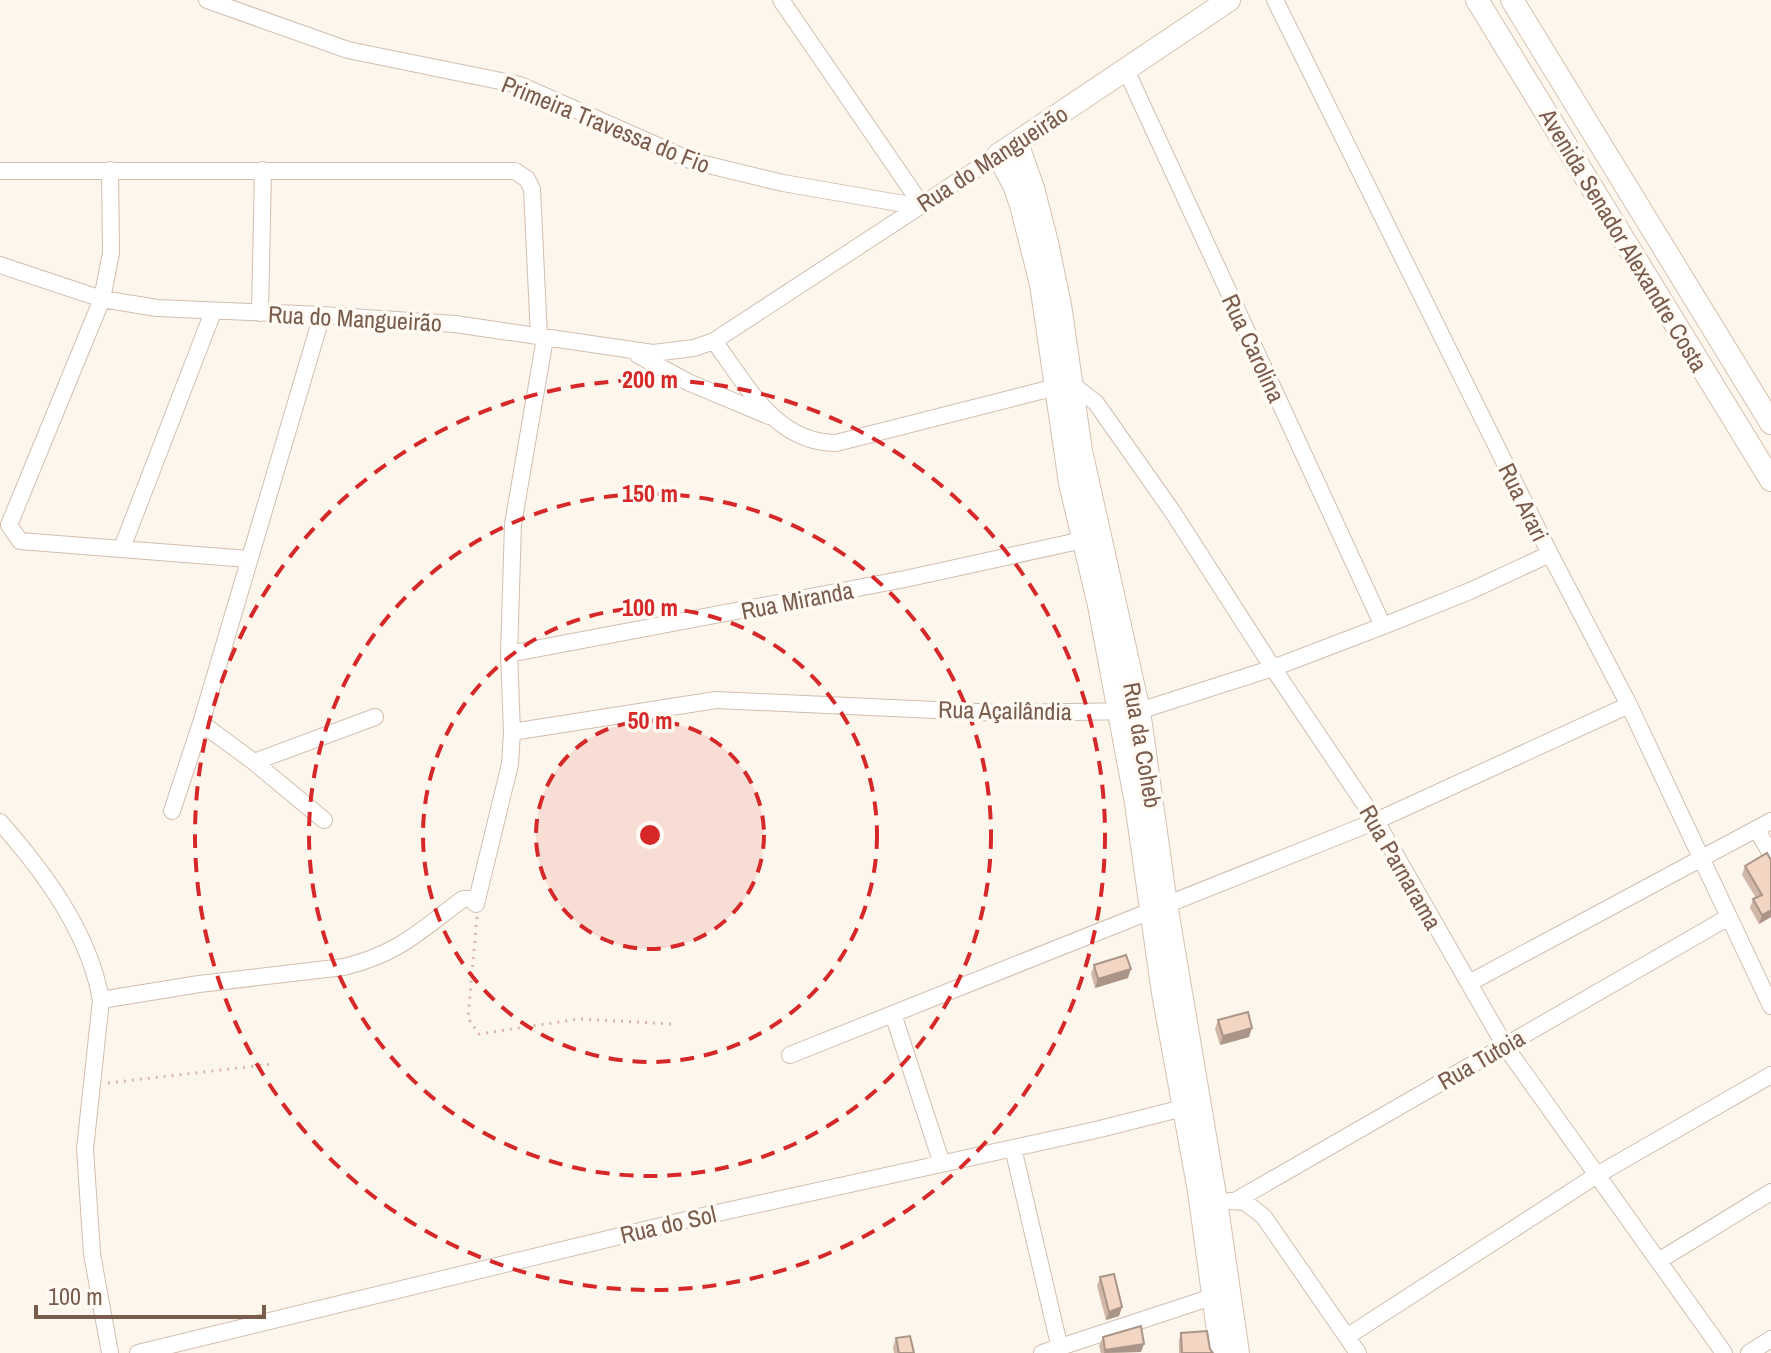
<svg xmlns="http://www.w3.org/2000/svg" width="1771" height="1353" font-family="'Archivo Narrow',sans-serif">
<rect width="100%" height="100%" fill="#fdf6ec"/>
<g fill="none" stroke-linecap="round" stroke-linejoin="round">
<g stroke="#d1beb0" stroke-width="18">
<path id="street" d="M207,0L348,50L520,85L692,161L783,183L916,206
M781,0L921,204
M1275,0L1550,554L1629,705L1771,1006
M1126,70L1383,626
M110,170L111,253L102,299L9,525L20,541L248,559
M0,171H515L527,179L532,189L539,337
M0,265L102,299L157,308L322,315L455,324L653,353L694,348L714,341C747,385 775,443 836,443L1056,387L1073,385L1096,403L1172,511L1273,668L1376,821L1505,1046L1724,1353
M260,313L263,170
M545,338L513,524L509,654L512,732L716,700L1000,713L1139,711L1273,668L1383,626L1470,591L1550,554
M714,341L998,155
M638,355L690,383L769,416
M122,548L213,312
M509,654L905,579L1083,540
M201,723L254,762L324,820
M254,762L375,717
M172,811L201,723L322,315
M0,822C44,872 89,932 101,1000L85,1149L92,1254L110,1353
M1757,830L1771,854
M1469,983L1771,821
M101,1000L199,984L344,967C400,953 418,932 463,899H471L476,904L510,764L512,732
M893,1014L942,1164
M790,1055L1376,821L1629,705
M1013,1148L1061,1353
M1230,1201L1245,1202L1264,1217L1358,1353
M1235,1201L1727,918
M1660,1260L1771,1192
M1348,1336L1597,1175L1771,1075
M138,1353L690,1219L1100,1129L1195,1105
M1042,1353L1212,1297
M1749,1353L1771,1339"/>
</g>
<g stroke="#d6c0b0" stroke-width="24">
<path id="secondary" d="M1477,0L1771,480
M1512,0L1771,423
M1017,143L1033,188L1047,243L1060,305L1081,451L1139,711L1166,904L1216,1201L1238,1353
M1221,1353L1199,1191L1163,993L1136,803L1099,605L1070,483L1041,284L1021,205L1014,185L998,155L1229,0"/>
</g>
<path stroke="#d9b8a5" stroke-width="3" stroke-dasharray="2 6" stroke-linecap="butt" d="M477,917L468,1018L479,1034L579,1019L673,1024
M108,1083L273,1064"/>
<use href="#street" stroke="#fff" stroke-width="16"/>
<use href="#secondary" stroke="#fff" stroke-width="22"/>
</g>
<path fill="#d1b7a8" d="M1771,860V917L1759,924L1750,908L1753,899L1756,898L1742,875L1745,866Z
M1094,965L1128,978L1095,988L1091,974Z
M1218,1020L1249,1037L1220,1045L1215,1029Z
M1100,1277L1122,1307L1119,1316L1106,1320L1097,1286Z
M1181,1333L1210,1349L1213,1353H1179V1340Z
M1103,1337L1141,1352L1101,1353L1099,1346Z
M896,1338L914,1353H894L893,1347Z"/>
<path fill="#aa9588" d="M1771,910V917L1759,924L1762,915Z
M1131,969L1128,978L1095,988L1098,979Z
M1252,1028L1249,1037L1220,1045L1223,1036Z
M1122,1307L1119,1316L1106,1320L1109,1312Z
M1144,1344L1141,1352L1104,1353L1105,1350Z"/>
<path fill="#f3d5c3" stroke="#aa9588" stroke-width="2" d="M1767,853L1771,860V910L1762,915L1753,899L1762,895L1745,866Z
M1126,955L1131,969L1098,979L1094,965Z
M1248,1012L1252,1028L1223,1036L1218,1020Z
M1114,1274L1122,1307L1109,1312L1100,1277Z
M1141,1326L1144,1344L1105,1350L1103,1337Z
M1207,1331L1210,1349L1213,1353H1182L1181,1333Z
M910,1336L914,1353H899L896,1338Z"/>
<circle cx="650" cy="835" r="114" fill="#d62828" fill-opacity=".12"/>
<g fill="none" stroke="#d62828" stroke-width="4" stroke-dasharray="14 10">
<circle cx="650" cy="835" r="114"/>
<circle cx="650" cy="835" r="227"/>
<circle cx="650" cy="835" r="341"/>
<circle cx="650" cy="835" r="455"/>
</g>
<g text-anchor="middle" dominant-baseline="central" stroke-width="7" stroke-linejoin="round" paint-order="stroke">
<g font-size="24" fill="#7a5c4d" stroke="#fffaf3">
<text transform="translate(606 124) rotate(22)">Primeira Travessa do Fio</text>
<text transform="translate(992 158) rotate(-33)">Rua do Mangueirão</text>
<text transform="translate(1624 240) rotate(59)">Avenida Senador Alexandre Costa</text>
<text transform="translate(355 318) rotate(3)">Rua do Mangueirão</text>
<text transform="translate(1254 348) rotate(65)">Rua Carolina</text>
<text transform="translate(1524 502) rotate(64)">Rua Arari</text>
<text transform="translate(797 600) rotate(-11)">Rua Miranda</text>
<text transform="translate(1005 710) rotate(1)">Rua Açailândia</text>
<text transform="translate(1143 745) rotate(80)">Rua da Coheb</text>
<text transform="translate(1401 867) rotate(60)">Rua Parnarama</text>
<text transform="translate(1481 1059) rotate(-30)">Rua Tutoia</text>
<text transform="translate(668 1224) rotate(-13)">Rua do Sol</text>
</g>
</g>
<circle cx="650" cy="835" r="12" fill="#d62828" stroke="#fffaf3" stroke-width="4"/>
<g font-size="24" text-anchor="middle" font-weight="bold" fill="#d62828" stroke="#fffaf3" stroke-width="7" stroke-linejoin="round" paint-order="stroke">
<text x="650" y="388">200 m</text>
<text x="650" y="502">150 m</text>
<text x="650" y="616">100 m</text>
<text x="650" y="729">50 m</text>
</g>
<path d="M36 1305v12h228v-12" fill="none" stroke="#7a5c4d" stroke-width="4"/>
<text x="48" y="1305" font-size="24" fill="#7a5c4d" stroke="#fffaf3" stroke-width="6" paint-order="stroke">100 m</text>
</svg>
